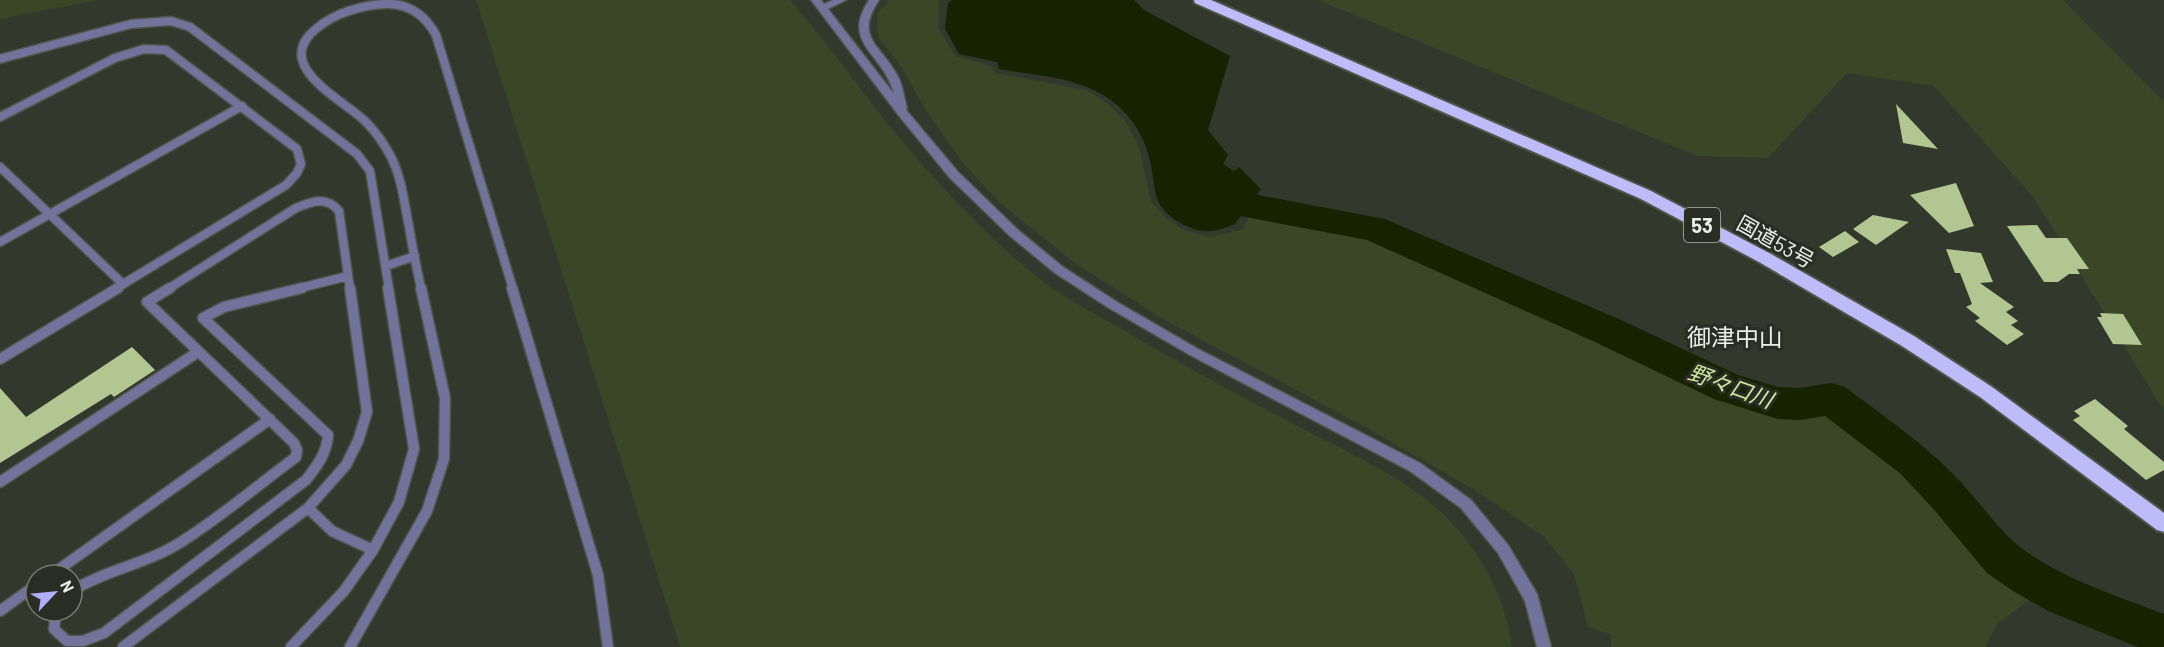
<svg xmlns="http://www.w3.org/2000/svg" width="2164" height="647" font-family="Barlow,'Noto Sans JP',sans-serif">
<rect width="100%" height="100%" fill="#33382d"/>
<path fill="#3a4626" d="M0,0H98L0,19Z
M476,0H790C829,44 861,92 899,137C939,185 984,233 1032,273C1060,296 1094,313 1125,331C1186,367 1247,400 1309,432C1358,457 1414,482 1452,523C1484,558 1506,600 1512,647H680Z
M889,0H939L938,27L955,56L992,66L995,73L1087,90L1108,104L1126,122L1139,146L1151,201L1167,219L1184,230L1210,237L1243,229L1251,213L1374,235L1742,402L1797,414L1834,409L1908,467L1942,501L1987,557L2036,595L1998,623L1985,647H1611V634L1588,627L1574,574L1543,536L1473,489L1358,423L1163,319L1076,264L999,202L963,163L926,111L901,66L878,37L877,14Z
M1318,0H2063L2164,102V411L2034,198L1934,86L1847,73L1768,158L1697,156Z"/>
<path fill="#172200" d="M952,0H1134L1144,10L1230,56L1208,130L1228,155L1223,164L1234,171L1239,167L1261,189L1235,224C1226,228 1214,232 1204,231C1186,229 1163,216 1157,198C1154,190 1154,180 1152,171C1148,145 1137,122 1116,104C1084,77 1038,76 999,69L997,62L959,54L945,29L948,3Z"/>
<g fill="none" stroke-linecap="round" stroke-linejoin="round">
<path fill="#172200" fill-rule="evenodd" d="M1247,193L1385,219L1621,320L1738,375L1778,387L1800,388L1831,383L1845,387C1883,416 1922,442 1955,476C1975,496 1999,531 2020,547C2063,579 2115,595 2164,614V647H2138L2048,611L2013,591L1987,573L1936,512L1901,474L1825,416L1800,420L1778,419L1714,399L1595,342L1367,240L1235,215L1230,206L1235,197Z"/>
</g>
<path fill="#b1c691" d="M1896,104L1938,149L1903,143Z
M1956,183L1974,226L1949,233L1910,195Z
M1873,215L1909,222L1876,245L1853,229Z
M2037,225L2046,238H2067L2089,269H2077L2080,274H2069L2058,282H2044L2007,226Z
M1845,231L1859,242L1833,257L1819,247Z
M1946,249L1981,253L1993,282L1980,283L2014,307L2006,312L2018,321L2011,325L2024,334L2007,345L1975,321L1980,318L1966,307L1972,304L1960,273H1955Z
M2100,313L2123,314L2142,345L2113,344L2097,317H2102Z
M132,347L155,370L114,397L111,394L0,463V388L26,417Z
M2095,399L2128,426L2124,429L2164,462V470L2146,480L2073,420L2080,416L2074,411Z"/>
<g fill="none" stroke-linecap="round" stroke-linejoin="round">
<g stroke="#50554b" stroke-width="11">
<path id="service-far1" d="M0,59L131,24L171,21L190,27L357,154L370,171L389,289
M0,117L115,58L144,49L166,50L297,149L301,164L297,173L286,185L115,289
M0,167L123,284
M0,242L242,106
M386,266L415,256
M168,289L296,208C312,201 327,196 339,211L350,289
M296,289L348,276
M421,289C417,268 412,247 409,226C404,203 402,177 390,155C384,144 375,131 366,122C343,99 270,66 317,28C335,13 362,5 385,4C409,3 425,15 436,35L513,289"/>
</g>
<g stroke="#50554b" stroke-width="13">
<path id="service" d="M512,288L598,575L608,647
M0,359L118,288
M0,482L198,352
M308,508L346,465L358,441L367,412L350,288
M51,575L270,419
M72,591C105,570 147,564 181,542C221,517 258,485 296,457L297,450L294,443L147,302L170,288
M0,611L36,585
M56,611L54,629L67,641H83L104,633L306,480C317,466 327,453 328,435L203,318L224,307L302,288
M123,647L308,508L332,531L373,550L399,502L414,449L388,288
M291,647L344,591L373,550
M350,647L427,511L444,459L445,398L421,288"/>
</g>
<g stroke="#50554b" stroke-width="3">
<path id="tertiary" d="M811,0H821L824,4L833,0H846L828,9L894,94C884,53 840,44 869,0H879C853,39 882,45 898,77C903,86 904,98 907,108L906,110L958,172L1018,230L1063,267L1117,302L1198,349L1420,463L1471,500L1508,545L1537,594L1551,647H1537L1525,601L1498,553L1461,508L1410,471L1190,355L1109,308L1055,273L1010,236L950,178L900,117Z"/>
</g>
<g stroke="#50554b" stroke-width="4">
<path id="trunk" d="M1194,0H1211L1651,191L1771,254L1914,336L1992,387L2164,513V532L2157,530L1980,397L1902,346L1759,262L1641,199L1195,3Z"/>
</g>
<use href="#service-far1" stroke="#72729a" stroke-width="8"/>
<use href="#service" stroke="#72729a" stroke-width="10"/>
<use href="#tertiary" fill="#72729a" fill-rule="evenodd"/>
<use href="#trunk" fill="#bcbcf8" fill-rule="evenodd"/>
</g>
<g text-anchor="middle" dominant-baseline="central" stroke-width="6" stroke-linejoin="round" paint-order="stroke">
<rect fill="#292d23" stroke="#b1b4ac" stroke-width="1.5" x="1684" y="208" width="36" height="34" rx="4.5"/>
<g font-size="20" font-weight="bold" fill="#ebeee7">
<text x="1702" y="225">53</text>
</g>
<g font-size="21" fill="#ebeee7" stroke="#292d23">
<text transform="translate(1776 241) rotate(29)">国道53号</text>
</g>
<g font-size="22" font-style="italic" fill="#cdea9e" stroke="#292d23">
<text transform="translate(1731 385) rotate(20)">野々口川</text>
</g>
<g font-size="24" fill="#ebeee7" stroke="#292d23">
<text x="1735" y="336">御津中山</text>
</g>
</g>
<g transform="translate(54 593) rotate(64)"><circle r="28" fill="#292d23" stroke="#777a71" stroke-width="1.5"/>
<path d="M0-4.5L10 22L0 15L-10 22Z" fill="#aeaefb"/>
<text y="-9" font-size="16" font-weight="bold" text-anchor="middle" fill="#ebeee7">N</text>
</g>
</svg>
